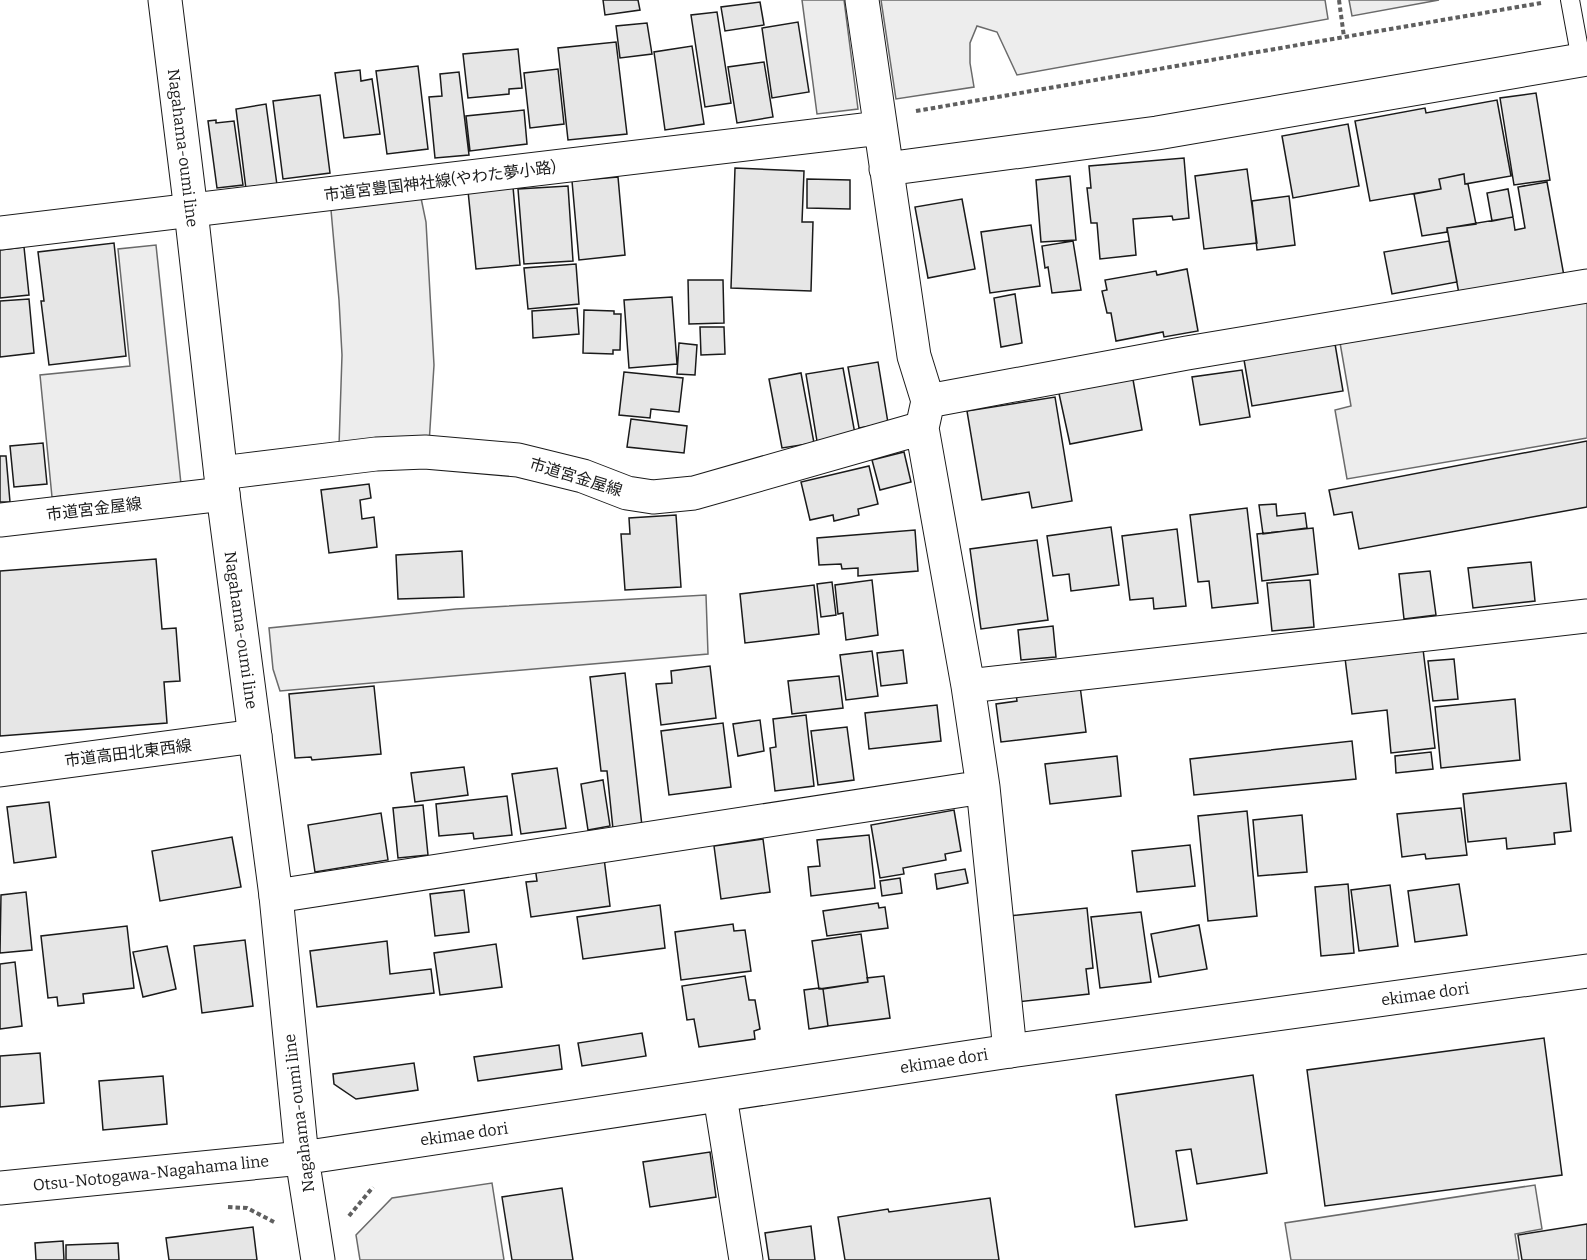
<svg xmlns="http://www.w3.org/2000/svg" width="1587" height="1260" font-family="Bitter,'Noto Sans JP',serif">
<rect width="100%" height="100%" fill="#fff"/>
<path fill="#ededed" stroke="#6a6a6a" stroke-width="1.5" d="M802,0H844L858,109L817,114Z
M881,0H1325L1328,19L1017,75L997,32L977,26L970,43V63L974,87L896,99Z
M1349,0H1439L1352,16Z
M421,198L426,222L434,365L429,444L339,446L342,355L339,300L331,210Z
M156,245L181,484L52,497L40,375L130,366L118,249Z
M1587,294V438L1347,479L1335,410L1351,406L1339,337Z
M706,595L708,654L280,691L273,669L269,628L456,609Z
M492,1183L504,1260H360L356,1235L392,1198Z
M1535,1185L1542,1229L1515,1234L1519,1260H1291L1285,1223Z"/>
<path fill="#e6e6e6" stroke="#1a1a1a" stroke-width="1.5" d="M603,0H638L640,10L605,15Z
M760,2L764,25L725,31L721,7Z
M717,12L731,103L705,107L691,15Z
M798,22L809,92L772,98L762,28Z
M647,23L652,54L620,58L616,26Z
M616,42L627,134L568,140L558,48Z
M692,46L704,124L665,130L654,52Z
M518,49L522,88L509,89V94L468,98L463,54Z
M764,62L773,117L737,123L728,67Z
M418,66L428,149L387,154L376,71Z
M558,69L564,124L530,128L524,73Z
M360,70L361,81L372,79L380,134L344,138L335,73Z
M459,72L469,155L435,158L429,97L442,96L440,74Z
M1536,93L1550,180L1514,185L1500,98Z
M320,95L330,173L283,179L273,101Z
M1497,100L1511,176L1465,184L1464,174L1439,179L1441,189L1370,201L1355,121L1425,108L1426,113Z
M266,104L277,185L246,189L236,109Z
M524,110L527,144L470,151L466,116Z
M216,120V123L234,121L243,185L217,188L208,121Z
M1348,124L1359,186L1293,198L1282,136Z
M1184,158L1189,218L1173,220L1172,216L1133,219L1136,255L1100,259L1097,223H1091L1087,188H1091L1089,166Z
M735,168L804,171L802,222H813L811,291L731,288Z
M1247,169L1257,243L1204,249L1195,176Z
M1464,174L1465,184H1468L1476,224L1447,228V232L1422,236L1414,194L1441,189L1439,179Z
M1070,176L1076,240L1041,242L1036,180Z
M618,177L625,255L579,260L572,181Z
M807,179L850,180V209L807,208Z
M1547,182L1564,276L1459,294L1447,228L1513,217L1515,230L1525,228L1518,187Z
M568,186L573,261L524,264L518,189Z
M513,187L520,265L476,269L468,191Z
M1508,189L1513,217L1492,221L1487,193Z
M1289,196L1295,245L1257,250L1252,201Z
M962,199L975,269L928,278L915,207Z
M1031,225L1040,286L990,293L981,232Z
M1073,241L1081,290L1052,293L1048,267L1045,268L1042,246Z
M1449,241L1457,282L1392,294L1384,252Z
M114,243L126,356L49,365L41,301H44L38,252Z
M24,247L29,295L0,298V250Z
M576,264L579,304L528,309L524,268Z
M1187,269L1198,331L1164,337L1163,332L1116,341L1111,313H1107L1102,291L1107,290L1105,280L1156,271L1157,275Z
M688,280H723L724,323L689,324Z
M1015,294L1022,343L1001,347L994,298Z
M672,297L677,364L629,368L624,300Z
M29,299L34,353L0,357V301Z
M577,308L579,334L533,338L532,311Z
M584,310L614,311V314H621L620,350H613V354L583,353Z
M700,327H724L725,354L701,355Z
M1334,338L1343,391L1252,406L1243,354Z
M679,343L697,345L695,375L677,374Z
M878,362L888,423L859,428L848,367Z
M843,368L855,434L817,441L806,374Z
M1242,370L1250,417L1200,425L1192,377Z
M624,372L683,378L679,412L651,409L650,418L619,415Z
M801,373L814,443L782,448L769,379Z
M1132,374L1142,430L1070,444L1058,389Z
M1055,397L1072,501L1032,508L1029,492L982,500L967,411Z
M631,419L687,426L684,453L627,447Z
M1587,441V507L1359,549L1352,512L1334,515L1329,490Z
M43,443L47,484L14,487L10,446Z
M904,452L911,482L880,490L872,460Z
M0,456H6L10,502H0Z
M869,466L878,504L858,509L859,515L834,521L833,515L810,520L801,482Z
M369,484L371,498L360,500L362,519L374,517L377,547L329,553L321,490Z
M1276,504L1277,516L1305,513L1307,528L1263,534L1259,505Z
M1247,508L1258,603L1212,608L1209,581L1198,582L1190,515Z
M676,515L681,587L625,590L621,534H630L629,518Z
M1111,527L1119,585L1071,591L1069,574L1053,576L1047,536Z
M1313,528L1318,574L1262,581L1257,534Z
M1177,529L1186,606L1154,609L1153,598L1130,600L1122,536Z
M915,530L918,571L858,576V568L842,569L841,564L819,565L817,538Z
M1037,540L1048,620L981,629L970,549Z
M462,551L464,597L398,599L396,555Z
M156,559L162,629L176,628L180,681L164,682L167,723L0,736V571Z
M1531,562L1535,601L1473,608L1468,568Z
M1430,571L1436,615L1404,619L1399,574Z
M872,580L878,635L846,640L843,613L838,614L835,585Z
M1310,580L1314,627L1272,631L1267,583Z
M832,582L836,615L821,617L817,584Z
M814,585L819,634L745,643L740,594Z
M1053,626L1056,657L1021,660L1018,630Z
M1423,649L1435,748L1391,753L1387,710L1352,714L1345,658Z
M903,650L907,683L881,686L877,653Z
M872,651L878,696L846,700L840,655Z
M1454,659L1458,699L1433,701L1428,661Z
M710,666L716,718L661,725L656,684L672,683L671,671Z
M625,673L642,826L613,829L607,771H601L590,677Z
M839,676L843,708L792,714L788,681Z
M374,686L381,754L312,760L311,757L295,758L289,694Z
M1080,686L1086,732L1001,742L996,704L1017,701L1016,694Z
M1515,699L1520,760L1441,768L1435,707Z
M937,705L941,741L869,749L865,713Z
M806,715L814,786L775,791L770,748L776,747L773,719Z
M760,720L764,751L738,756L733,724Z
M723,723L731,787L669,795L661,731Z
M847,727L854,780L818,785L811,731Z
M1352,741L1356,779L1194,795L1190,759Z
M1431,752L1433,769L1396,773L1395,756Z
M1117,756L1121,796L1050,804L1045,764Z
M464,767L468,795L415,802L411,773Z
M557,768L566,828L521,834L512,774Z
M603,780L610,826L588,830L581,784Z
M1566,783L1571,831L1554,833L1555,844L1507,849L1506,838L1468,842L1463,794Z
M507,796L512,835L474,839L473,833L439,836L436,804Z
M49,802L56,857L14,863L7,807Z
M423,805L428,855L398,858L393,808Z
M1461,808L1467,855L1426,859L1425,854L1402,857L1397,814Z
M954,810L961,851L945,854L946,860L903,868L904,874L880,878L871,825Z
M1247,811L1257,916L1208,921L1198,816Z
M381,813L388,860L315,872L308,825Z
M1302,815L1307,872L1258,876L1253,820Z
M869,835L875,888L811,896L808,867L820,866L817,840Z
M232,837L241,887L160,901L152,851Z
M763,839L770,892L721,899L714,846Z
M1190,845L1195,886L1137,892L1132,851Z
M604,858L610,906L531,917L526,882L537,881L535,867Z
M965,869L968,883L937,889L935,874Z
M900,878L902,893L882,896L880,881Z
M1348,884L1354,953L1321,956L1315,887Z
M1459,884L1467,935L1415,942L1408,891Z
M1390,885L1398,946L1359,951L1351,890Z
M464,890L469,932L435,936L430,894Z
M26,892L32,950L0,953L1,895Z
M878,903L879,908L885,907L888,928L827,936L823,911Z
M660,905L665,948L583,959L577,917Z
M1087,908L1093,968L1086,969L1089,994L1017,1002L1009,916Z
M1141,912L1151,982L1100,988L1091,917Z
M733,924L734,931L745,930L751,971L681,980L675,932Z
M1199,925L1207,969L1159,977L1151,934Z
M127,926L134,988L83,994L84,1003L58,1006L57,997L48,998L41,936Z
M861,934L868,982L819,989L812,941Z
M245,940L253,1006L202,1013L194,946Z
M387,941L390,974L431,969L434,993L317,1007L310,951Z
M496,944L502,987L440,995L434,953Z
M167,946L176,989L143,997L133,952Z
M15,962L22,1026L0,1029V964Z
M745,976L749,1000H755L760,1029L754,1031L755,1039L699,1047L694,1019L687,1020L682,986Z
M884,976L890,1018L828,1026L823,989L868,982L867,978Z
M819,988L823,989L828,1026L809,1029L804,990Z
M642,1033L646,1056L582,1066L578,1043Z
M1544,1038L1562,1175L1325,1206L1307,1070Z
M559,1045L562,1069L478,1081L474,1057Z
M40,1053L44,1103L0,1107V1056Z
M414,1063L418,1090L356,1099L334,1084L333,1074Z
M1253,1075L1267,1173L1197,1184L1191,1149L1176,1151L1187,1220L1135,1227L1116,1095Z
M163,1076L167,1124L103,1130L99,1081Z
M710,1152L716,1197L650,1207L643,1162Z
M562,1188L573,1260H512L502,1197Z
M990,1198L999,1260H845L838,1217L888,1209L889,1212Z
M1587,1224V1260H1522L1518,1235Z
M811,1226L815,1260H769L765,1233Z
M253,1227L257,1260H169L166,1238Z
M63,1241L64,1260H36L35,1243Z
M118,1243L119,1260H66V1245Z"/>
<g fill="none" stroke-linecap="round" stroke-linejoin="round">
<g stroke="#1a1a1a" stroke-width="20">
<path id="lane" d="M1570,0L1581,60"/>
</g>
<g stroke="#1a1a1a" stroke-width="35">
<path id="street" d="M862,0L914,356L928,401L922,428L968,686L983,787L1010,1051
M886,169L1157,133L1587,59
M0,233L880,128
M928,401L1187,353L1587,286
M221,473L376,454L425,452L518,460L583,476L627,493L653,497L694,493L922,428
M0,520L223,494
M968,686L1587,616
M0,770L255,736
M276,896L983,787
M720,1096L746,1260"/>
</g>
<g stroke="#1a1a1a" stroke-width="35">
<path id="secondary" d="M165,0L191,211L223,494L276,896L302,1158L318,1260
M302,1158L1010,1051L1587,971"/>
</g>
<g stroke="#1a1a1a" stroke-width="35">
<path id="primary" d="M0,1188L302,1158"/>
</g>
<path stroke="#5f5f5f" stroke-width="4" stroke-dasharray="4.5 3" stroke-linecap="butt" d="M1339,0L1344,37
M916,111L1541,3
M228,1207L247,1208L274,1222
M349,1216L373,1187"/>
<use href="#lane" stroke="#fff" stroke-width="18"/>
<use href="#street" stroke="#fff" stroke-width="33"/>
<use href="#secondary" stroke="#fff" stroke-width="33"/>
<use href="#primary" stroke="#fff" stroke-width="33"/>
</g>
<g text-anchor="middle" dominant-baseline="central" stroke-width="4.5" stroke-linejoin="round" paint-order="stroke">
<g font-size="16" fill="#1a1a1a" stroke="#fff">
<text transform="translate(183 148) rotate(83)">Nagahama-oumi line</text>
<text transform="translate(440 181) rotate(-7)">市道宮豊国神社線(やわた夢小路)</text>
<text transform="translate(576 477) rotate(17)">市道宮金屋線</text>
<text transform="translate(94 509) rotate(-7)">市道宮金屋線</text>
<text transform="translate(241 630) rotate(82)">Nagahama-oumi line</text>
<text transform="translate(128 753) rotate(-7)">市道高田北東西線</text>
<text transform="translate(1425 994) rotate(-8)">ekimae dori</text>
<text transform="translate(944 1061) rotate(-9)">ekimae dori</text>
<text transform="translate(299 1113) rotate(-97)">Nagahama-oumi line</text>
<text transform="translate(464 1134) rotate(-8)">ekimae dori</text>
<text transform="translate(151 1173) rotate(-6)">Otsu-Notogawa-Nagahama line</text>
</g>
</g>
</svg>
